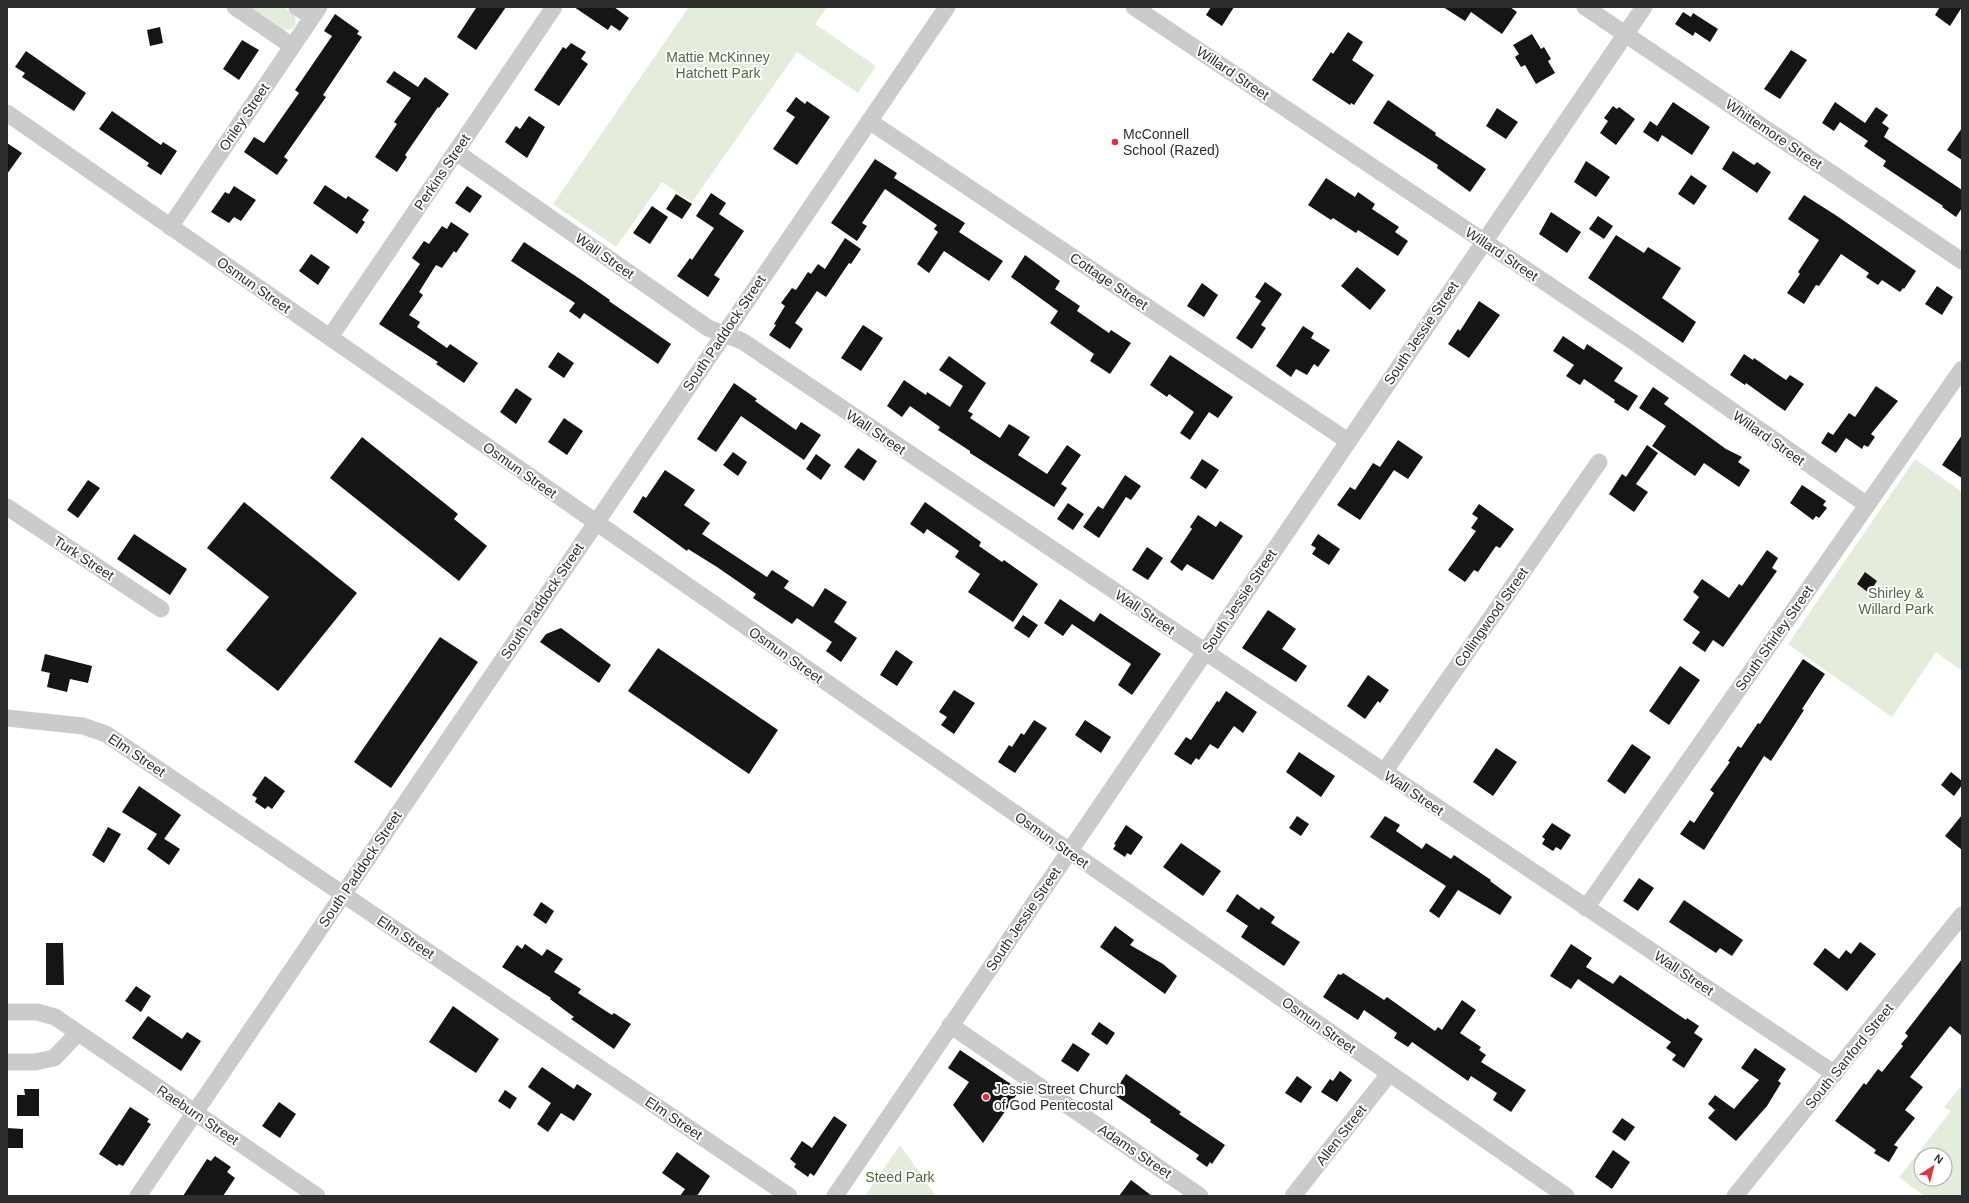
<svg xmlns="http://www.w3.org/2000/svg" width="1969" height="1203" font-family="Helvetica,sans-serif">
<rect width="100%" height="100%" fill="#fff"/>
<path fill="#e4ecdc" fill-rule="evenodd" d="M248,7H284L295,15L296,24L292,29L283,30Z
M689,7H827L815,24L876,66L858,93L797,52L692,202L662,182L616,247L553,204Z
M1915,459L1962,492V671L1936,652L1892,717L1788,644Z
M1962,1085V1196H1924L1899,1177L1951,1111L1944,1107ZM1921,1155H1945V1179H1921Z
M900,1145L936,1196H865Z"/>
<path fill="#151515" d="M475,7H506L476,50L457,37L476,8Z
M574,7H614L629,18L620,31L611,25L608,30Z
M1211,7H1234L1222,26L1206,15Z
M1443,7H1510L1517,12L1502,34L1471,12L1465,21Z
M1940,7H1962L1950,26L1935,15Z
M1683,12L1691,17L1693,13L1718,29L1710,42L1695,32L1693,36L1675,24Z
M335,14L359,31L357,34L362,37L323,95L326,97L284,157L288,160L277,175L244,152L254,137L264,143L299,93L295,90L332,36L324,31Z
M160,27L163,43L150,46L147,30Z
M1348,32L1363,42L1352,60L1374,75L1354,105L1351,103L1350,105L1312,80L1331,52L1333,54Z
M1532,34L1541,49L1544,47L1551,59L1548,61L1555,73L1536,84L1525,65L1521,67L1515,57L1519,54L1513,45Z
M242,40L259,50L239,80L223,69Z
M571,43L586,52L581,59L588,64L559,106L534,90L563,47L566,49Z
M1791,50L1807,60L1780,99L1764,89Z
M26,51L86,93L74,111L22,77L25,73L15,67Z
M394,71L418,87L425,77L449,94L439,108L438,107L405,155L407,157L397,172L375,157L397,124L394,122L411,98L386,82Z
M796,97L805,104L807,101L830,117L797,165L773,149L795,117L786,111Z
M1388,100L1436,133L1435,135L1486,169L1470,192L1437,168L1438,165L1373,123Z
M1673,102L1710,127L1692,155L1662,135L1658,142L1643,132L1650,121L1657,126Z
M1835,102L1865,123L1876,107L1888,115L1882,123L1889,128L1884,137L1962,190V208L1956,217L1942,207L1943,206L1883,166L1886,161L1864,146L1868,141L1840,122L1834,131L1822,123Z
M1613,106L1617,109L1619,107L1635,119L1616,145L1600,133L1608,121L1604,118Z
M1497,108L1518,122L1506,139L1486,126Z
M112,111L161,145L163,142L177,151L161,175L147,166L149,163L99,129Z
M529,116L545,127L527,158L505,142L516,126L520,129Z
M1962,128V160L1947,150Z
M7,143L22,153L7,174Z
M1733,151L1754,165L1757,162L1771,172L1757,193L1722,169Z
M875,159L897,173L894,178L965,223L959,232L1003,261L989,281L944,251L929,273L917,264L938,232L934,229L937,225L885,189L862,223L867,226L857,241L831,223Z
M1586,161L1610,177L1596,197L1574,182Z
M1691,175L1707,186L1694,205L1678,194Z
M1326,178L1355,197L1358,192L1375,204L1372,209L1399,227L1395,232L1408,241L1398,256L1358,230L1356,233L1333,218L1331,220L1308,205Z
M325,185L346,199L348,196L369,210L362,220L365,222L357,234L313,203Z
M234,186L256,200L241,221L234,217L229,223L211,212L225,192L229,194Z
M467,186L482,196L470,213L455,203Z
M711,193L726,203L719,214L744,231L714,275L720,279L708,297L677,276L690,258L692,260L714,228L696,216Z
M676,194L692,204L682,219L666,209Z
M1804,195L1837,216L1916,271L1904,289L1903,288L1900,292L1882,280L1878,285L1866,277L1869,273L1841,254L1819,286L1816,285L1804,304L1787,293L1800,274L1798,272L1819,240L1788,219Z
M652,206L668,217L650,244L633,233Z
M1551,212L1581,232L1567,253L1539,234Z
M1598,216L1613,226L1604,239L1589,229Z
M451,222L469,234L456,253L454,251L442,268L436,265L419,292L423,295L409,315L420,322L417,327L447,348L450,344L478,363L464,383L436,364L438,362L379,324L420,264L412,258L424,241L429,244L442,226L447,229Z
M1616,235L1644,253L1648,247L1681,268L1662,298L1696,322L1683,343L1588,278Z
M845,238L861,249L851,264L849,263L826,297L817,291L795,323L803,329L790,349L769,335L776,325L774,324L785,306L781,303L792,288L796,290L808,272L811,274L818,264L825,269Z
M524,242L580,279L610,300L609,301L671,344L658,364L584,313L580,319L569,311L575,303L511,261Z
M311,254L330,267L318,285L299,271Z
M1025,255L1060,281L1055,289L1080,306L1077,311L1109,333L1111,330L1131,343L1110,374L1090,361L1094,354L1050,323L1058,311L1011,277Z
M1357,267L1386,290L1370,310L1341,286Z
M1265,282L1282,294L1261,325L1266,328L1252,349L1236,338L1261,301L1255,297Z
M1202,283L1218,295L1204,317L1187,306Z
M1937,286L1953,297L1942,315L1925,304Z
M1479,301L1500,315L1469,358L1448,344L1458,329L1460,331Z
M863,325L883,338L861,371L841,358Z
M1303,326L1314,333L1311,338L1330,350L1318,367L1314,364L1307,375L1296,369L1291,377L1276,366Z
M1563,336L1584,350L1587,344L1623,368L1614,381L1638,396L1628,411L1614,402L1615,400L1584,379L1580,385L1566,376L1574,365L1553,351Z
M558,352L574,363L564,378L548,367Z
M1744,354L1753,360L1754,358L1786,380L1790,375L1804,384L1785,411L1746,383L1745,385L1730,375Z
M1170,355L1233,397L1218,418L1209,412L1190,440L1180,433L1194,412L1169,394L1167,397L1150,385Z
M949,356L986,383L968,411L973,414L970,418L1000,438L1009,424L1030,437L1018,455L1047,474L1067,445L1081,455L1061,484L1067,488L1054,507L970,453V451L938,430L940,427L910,406L902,417L887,406L904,380L926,395L927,392L950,407L963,386L939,370Z
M734,383L757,399L755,401L796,430L801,422L821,435L804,460L741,416L716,452L697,439Z
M1876,386L1898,401L1871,434L1875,437L1868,447L1864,445L1862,449L1846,438L1836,453L1821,443L1828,432L1833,435L1849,413L1855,417Z
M1653,387L1669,398L1664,404L1726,449L1742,457L1738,462L1750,470L1739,487L1704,463L1695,476L1652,446L1666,426L1639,408Z
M516,388L532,399L516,424L500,412Z
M564,418L583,431L567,455L548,442Z
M1962,435V478L1942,465Z
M362,437L458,514L454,519L487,546L459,581L330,478Z
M1398,440L1423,457L1408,479L1394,470L1360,520L1337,505L1350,487L1355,490L1373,463L1380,467Z
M1647,445L1658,453L1636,484L1648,492L1634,512L1609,494L1622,474L1626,477Z
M858,448L877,461L864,481L844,467Z
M733,452L747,462L738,476L723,465Z
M816,454L831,465L821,480L806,469Z
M1202,459L1219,470L1206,489L1190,478Z
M665,470L695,490L684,505L710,523L702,534L767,577L772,570L789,581L784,588L813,607L825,588L847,602L834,622L857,638L841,662L826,651L832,642L797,618L792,624L753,598L756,594L717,567L688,549L687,551L633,512L643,496L646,498Z
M1125,475L1141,486L1131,500L1126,497L1099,538L1083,527L1098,506L1103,509Z
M88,480L100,488L78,518L67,510Z
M1802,485L1826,501L1823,505L1827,508L1819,518L1816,516L1813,520L1790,503Z
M244,502L357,593L278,691L226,650L269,597L207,548Z
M925,502L981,542L979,546L1002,562L1004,560L1038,584L1013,622L968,592L980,574L955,557L959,551L927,529L924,534L910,524Z
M1068,503L1084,514L1073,530L1057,519Z
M1479,504L1514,529L1500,548L1496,546L1478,572L1474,570L1465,582L1448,570L1476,531L1471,528L1478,518L1472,514Z
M1198,515L1216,527L1220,521L1243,536L1213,580L1187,564L1182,571L1170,562L1192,529L1190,527Z
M134,534L187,569L170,595L117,559Z
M1318,534L1340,549L1329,565L1312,554L1316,548L1311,545Z
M1147,547L1163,558L1148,580L1132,570Z
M1767,550L1778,558L1772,568L1777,571L1723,647L1713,640L1705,652L1692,643L1700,632L1683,620L1699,597L1693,592L1702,579L1729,598L1739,584L1742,586Z
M1865,572L1877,581L1869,593L1857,584Z
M1060,599L1094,622L1100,613L1161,654L1132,695L1118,685L1131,664L1072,624L1063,636L1044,623Z
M1268,610L1296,629L1282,649L1307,666L1296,682L1242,648Z
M1023,615L1038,625L1029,638L1014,628Z
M561,628L611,665L599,683L540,642L546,634Z
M440,637L478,662L391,788L354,762Z
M658,648L778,730L749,774L628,691Z
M896,650L913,662L897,686L880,675Z
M45,654L92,666L88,683L70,679L67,692L47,687L50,673L41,671Z
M1803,659L1825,674L1802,709L1804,710L1771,761L1764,756L1704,850L1680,834L1690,820L1694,823L1714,793L1710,790L1730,762L1728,761L1738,746L1741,748L1758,723L1760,724Z
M1680,666L1700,680L1669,725L1649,711Z
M1368,675L1389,690L1380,703L1378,701L1365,719L1347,706Z
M954,690L975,703L954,734L941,725L947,717L939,712Z
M1226,691L1257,712L1243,733L1234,726L1218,749L1210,744L1199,760L1196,758L1191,765L1174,754L1186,737L1191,740L1217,701L1219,702Z
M1034,720L1047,728L1015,773L998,762L1009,745L1012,747L1021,733L1024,735Z
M1085,720L1111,737L1101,753L1075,735Z
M1632,744L1651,757L1625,794L1607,781Z
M1496,748L1517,762L1493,796L1473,782Z
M1299,752L1335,776L1321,797L1286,772Z
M1951,772L1962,781V785L1954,796L1941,785Z
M265,776L285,791L272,809L268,806L265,809L255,802L257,798L252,795Z
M139,786L181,815L164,839L163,838L180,849L169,865L147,849L157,834L122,812Z
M1962,815V850L1945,836Z
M1297,816L1309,824L1301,836L1289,828Z
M1385,816L1400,825L1396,831L1422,849L1426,843L1451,859L1454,855L1491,880L1490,881L1512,897L1500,915L1458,890L1439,918L1429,911L1446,886L1370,837Z
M1552,823L1571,835L1561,850L1556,847L1553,851L1542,844L1545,839L1542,837Z
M1126,825L1143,837L1131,855L1127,853L1125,857L1113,849L1116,845L1114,844Z
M108,827L121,834L104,863L92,855Z
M1181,843L1221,871L1203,896L1163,867Z
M1639,878L1654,888L1638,911L1623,901Z
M1237,894L1259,910L1261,907L1275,917L1271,923L1300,942L1284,966L1241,937L1248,926L1226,911Z
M1684,900L1743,940L1732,956L1720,948L1716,953L1669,922Z
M541,902L554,911L546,924L533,915Z
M1115,926L1134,940L1130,945L1163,964L1177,976L1165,994L1100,947Z
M1860,942L1876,954L1847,991L1813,964L1825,948L1839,959L1846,950L1851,954Z
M46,943H63L64,985H46Z
M525,944L542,956L547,949L563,959L554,972L581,989L578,993L612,1015L614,1013L631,1024L614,1049L571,1019L574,1017L550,999L551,998L502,967L517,945L522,949Z
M1571,944L1592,958L1586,967L1613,984L1620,975L1686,1020L1687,1018L1699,1026L1694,1033L1703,1039L1684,1068L1672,1060L1676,1055L1666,1048L1671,1042L1578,979L1571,989L1550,976Z
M1962,959V1036L1950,1026L1910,1077L1923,1087L1905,1110L1915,1118L1894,1145L1898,1147L1889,1162L1874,1153L1876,1150L1835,1121L1864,1083L1866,1085L1878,1069L1882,1072L1903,1046L1901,1044L1908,1036L1905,1033Z
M1343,973L1384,1000L1387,997L1435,1031L1438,1027L1442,1030L1462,1000L1476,1010L1460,1033L1481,1047L1479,1050L1486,1055L1481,1062L1526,1090L1511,1112L1493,1100L1497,1093L1471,1076L1468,1081L1412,1042L1408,1047L1394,1038L1397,1033L1364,1010L1358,1020L1323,997L1338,974L1341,975Z
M136,986L151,996L141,1012L125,1001Z
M453,1006L499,1039L476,1073L429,1042Z
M148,1016L182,1039L187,1032L201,1041L181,1071L132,1038Z
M1099,1022L1115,1033L1107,1045L1091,1034Z
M1073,1043L1090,1054L1078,1072L1061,1061Z
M1755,1048L1786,1069L1778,1081L1781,1083L1767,1106L1736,1141L1708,1118L1715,1110L1708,1104L1715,1095L1734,1109L1759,1080L1741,1068Z
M960,1050L1020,1090L983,1143L953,1105L969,1082L948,1068Z
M542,1067L574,1089L577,1084L592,1094L574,1121L561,1113L548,1132L537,1124L551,1103L528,1087Z
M1340,1071L1352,1080L1337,1102L1321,1092L1330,1079L1333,1081Z
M1126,1074L1181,1112L1179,1114L1225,1145L1212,1164L1210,1162L1207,1167L1196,1159L1199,1155L1150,1122L1151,1120L1113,1094Z
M1297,1076L1312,1087L1301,1103L1285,1093Z
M24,1089H39V1116H17V1095H25Z
M505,1090L517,1098L510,1109L498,1101Z
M279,1102L296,1114L280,1138L262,1126Z
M130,1107L149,1119L147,1122L151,1124L123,1166L119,1164L117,1166L99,1154Z
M834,1116L847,1125L814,1176L810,1173L808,1177L794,1167L796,1164L790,1159L802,1141L812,1148Z
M1622,1118L1635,1127L1625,1141L1612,1132Z
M7,1128L23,1129V1148H7Z
M1613,1150L1630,1162L1612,1189L1595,1177Z
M677,1152L710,1176L697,1196H680L685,1189L662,1173Z
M215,1156L231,1167L227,1172L235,1178L223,1196H183L207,1159L211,1161Z
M1131,1180L1152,1196H1119Z"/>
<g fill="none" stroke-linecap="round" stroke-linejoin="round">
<path stroke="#cbcbcb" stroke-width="17" d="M235,7L292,46
M297,7L312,17
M1134,7L1634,342L1867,505
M1585,7L1962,261
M7,113L1566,1196
M869,121L1348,441
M456,152L708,328L742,341L1835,1074
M170,227L319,7
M330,337L554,7
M7,507L161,609
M7,718L83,726L106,734L789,1196
M1384,772L1599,462
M1586,908L1962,369
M7,1012H37L55,1017L317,1196
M950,1025L1200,1196
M7,1062H35L54,1058L78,1033
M138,1196L947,7
M835,1196L1644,7
M1293,1196L1389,1074
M1735,1196L1962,915"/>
</g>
<g fill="#e3323f" stroke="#fff" stroke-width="1.5">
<circle cx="1115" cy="142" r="4"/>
<circle cx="986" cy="1097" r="4"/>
</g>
<g text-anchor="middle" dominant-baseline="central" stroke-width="4" stroke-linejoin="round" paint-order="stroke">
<g font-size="14" fill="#516a3c" stroke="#fff">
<text x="718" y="57">Mattie McKinney<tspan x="718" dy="16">Hatchett Park</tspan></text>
<text x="1896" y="593">Shirley &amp;<tspan x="1896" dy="16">Willard Park</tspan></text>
<text x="900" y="1177">Steed Park</text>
</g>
<g font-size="14" fill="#2e2e2e" stroke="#fff">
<text transform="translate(1233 73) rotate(34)">Willard Street</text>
<text transform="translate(244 117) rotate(-56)">Oriley Street</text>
<text transform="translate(1774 134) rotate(34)">Whittemore Street</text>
<text transform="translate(442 172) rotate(-56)">Perkins Street</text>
<text transform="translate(1502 254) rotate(34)">Willard Street</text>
<text transform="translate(605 256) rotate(35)">Wall Street</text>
<text transform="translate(1109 281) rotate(34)">Cottage Street</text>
<text transform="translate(254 285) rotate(35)">Osmun Street</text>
<text transform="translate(724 333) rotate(-56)">South Paddock Street</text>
<text transform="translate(1421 333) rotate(-56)">South Jessie Street</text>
<text transform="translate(876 432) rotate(34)">Wall Street</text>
<text transform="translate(1769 438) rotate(35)">Willard Street</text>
<text transform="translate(520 470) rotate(35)">Osmun Street</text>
<text transform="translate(84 558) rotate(33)">Turk Street</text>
<text transform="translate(542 601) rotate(-56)">South Paddock Street</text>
<text transform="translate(1239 601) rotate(-56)">South Jessie Street</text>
<text transform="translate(1145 612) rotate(34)">Wall Street</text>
<text transform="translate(1491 617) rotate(-55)">Collingwood Street</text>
<text transform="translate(1774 638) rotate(-55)">South Shirley Street</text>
<text transform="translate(786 655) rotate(35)">Osmun Street</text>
<text transform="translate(137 755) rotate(34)">Elm Street</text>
<text transform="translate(1414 793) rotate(34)">Wall Street</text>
<text transform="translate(1052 840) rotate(35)">Osmun Street</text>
<text transform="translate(360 869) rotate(-56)">South Paddock Street</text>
<text transform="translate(1023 919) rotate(-56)">South Jessie Street</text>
<text transform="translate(406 937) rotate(34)">Elm Street</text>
<text transform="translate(1684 973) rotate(34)">Wall Street</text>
<text transform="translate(1319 1025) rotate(35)">Osmun Street</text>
<text transform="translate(1849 1056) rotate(-51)">South Sanford Street</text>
<text transform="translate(198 1115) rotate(34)">Raeburn Street</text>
<text transform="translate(674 1118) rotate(34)">Elm Street</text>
<text transform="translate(1341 1135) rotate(-52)">Allen Street</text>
<text transform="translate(1135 1151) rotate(34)">Adams Street</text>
</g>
<g font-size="14" fill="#2e2e2e" stroke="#fff" text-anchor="start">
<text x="1123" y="134">McConnell<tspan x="1123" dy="16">School (Razed)</tspan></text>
<text x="994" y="1089">Jessie Street Church<tspan x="994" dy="16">of God Pentecostal</tspan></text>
</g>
</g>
<rect width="1969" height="1203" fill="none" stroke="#2e2e2e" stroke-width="16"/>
<g transform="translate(1933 1167) rotate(36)"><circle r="19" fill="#ffffff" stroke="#ababab"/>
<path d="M0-3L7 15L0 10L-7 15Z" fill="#e3323f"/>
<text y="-6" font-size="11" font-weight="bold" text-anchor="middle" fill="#2e2e2e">N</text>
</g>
</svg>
